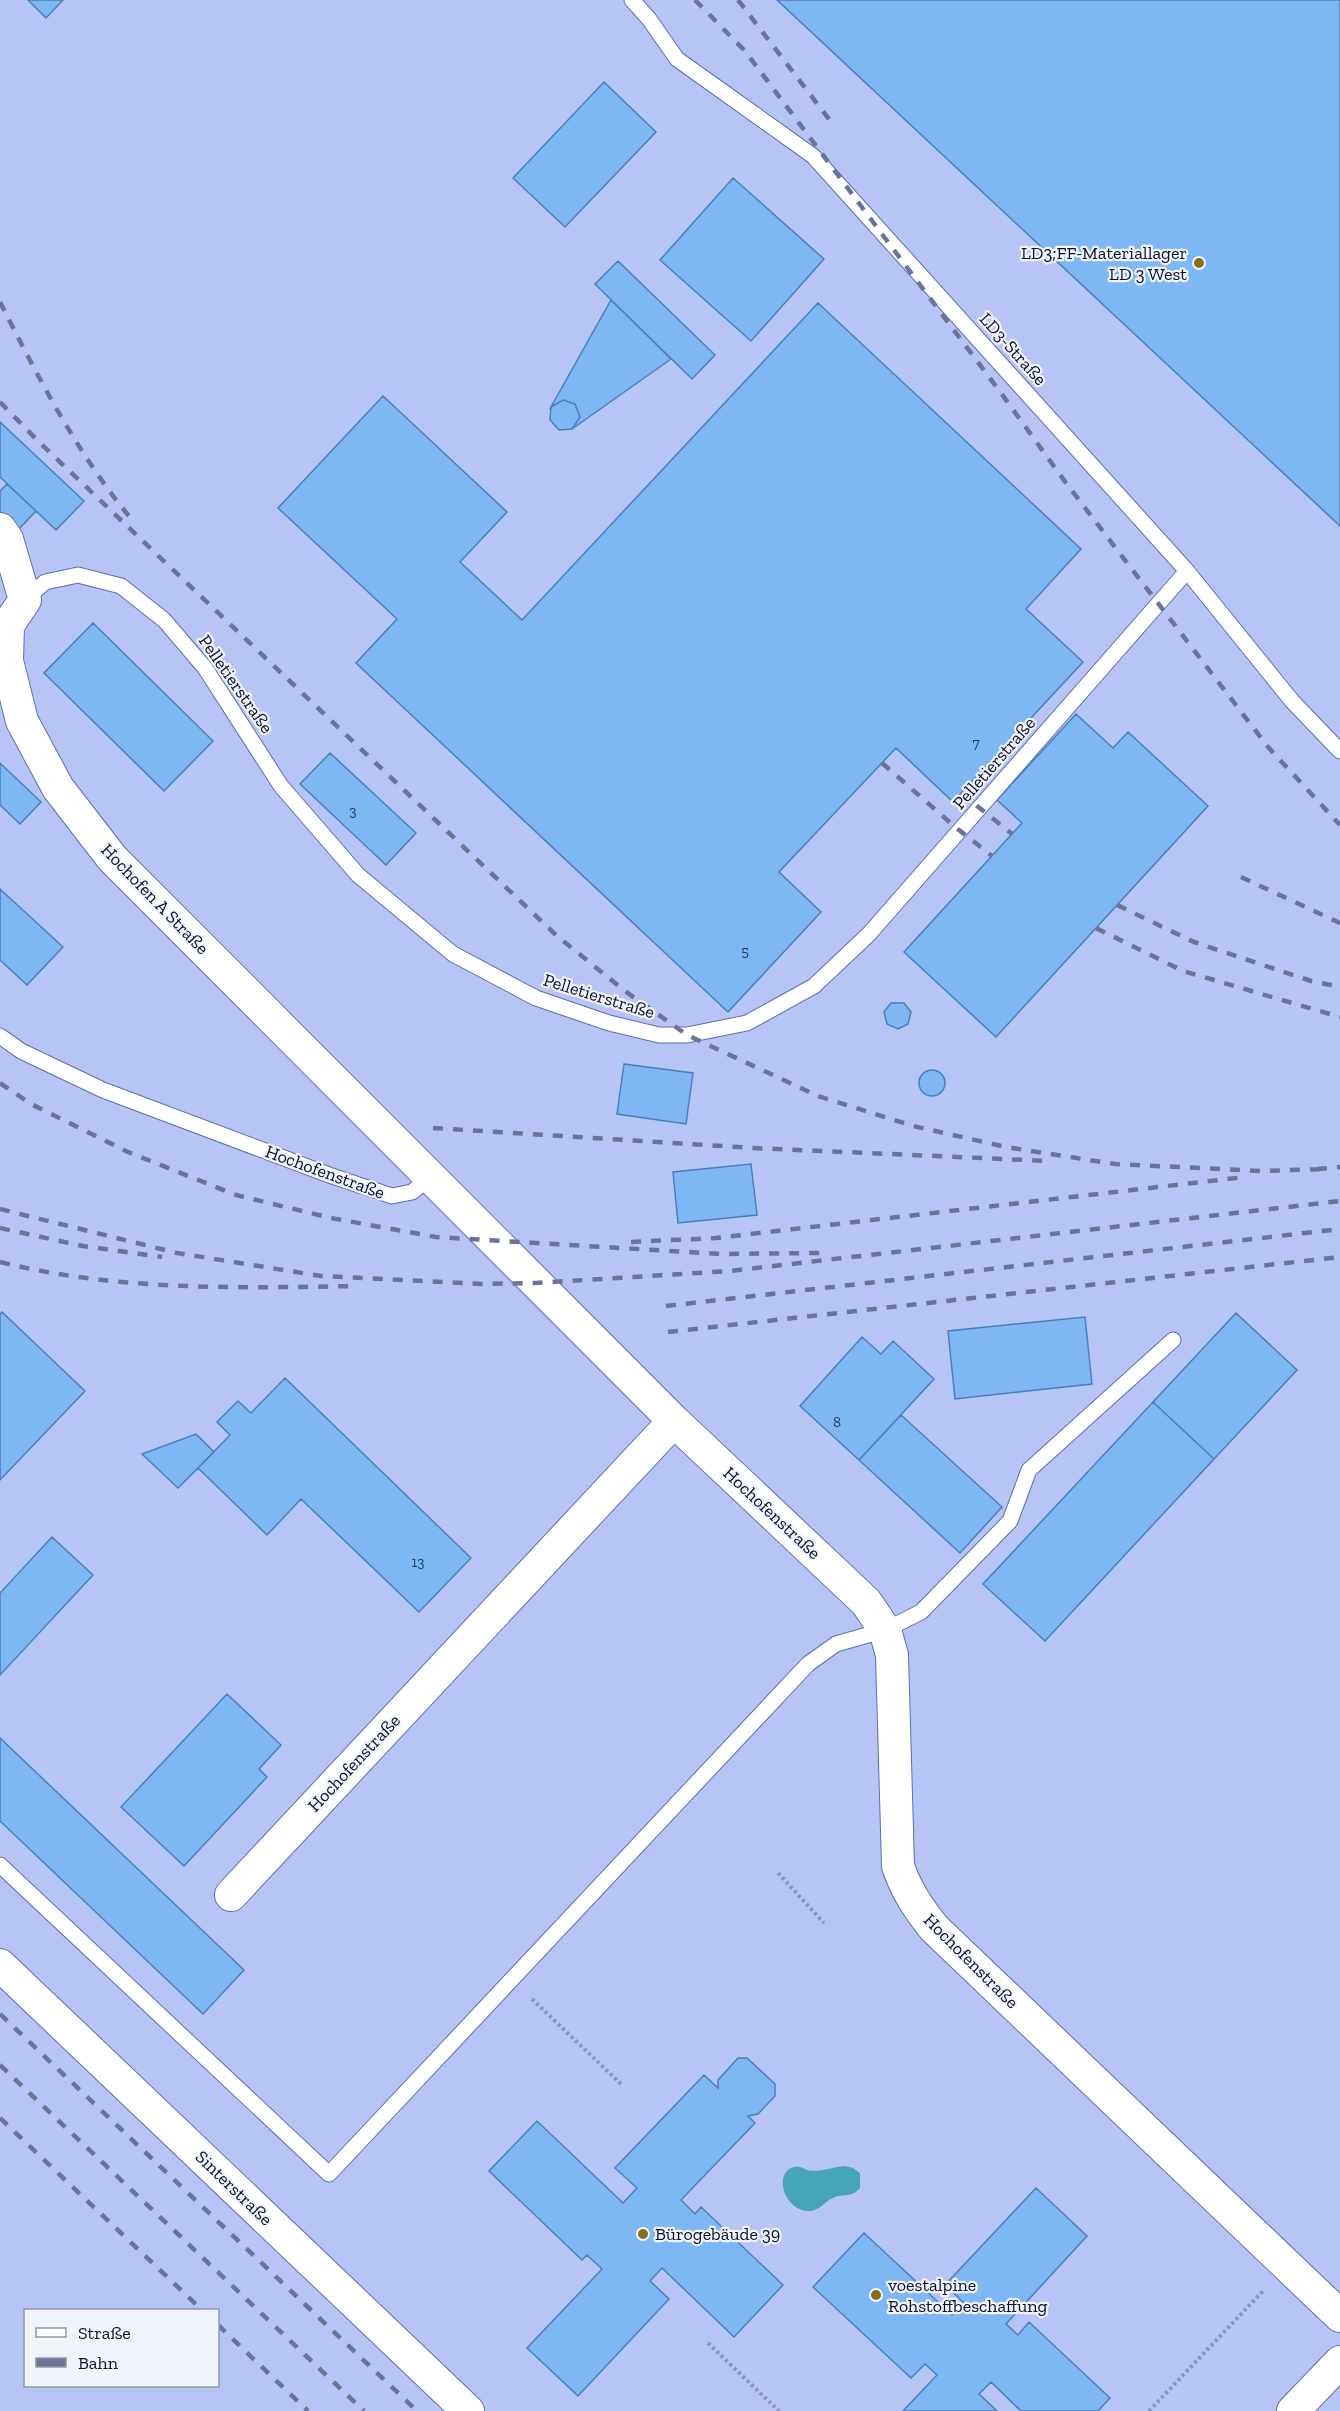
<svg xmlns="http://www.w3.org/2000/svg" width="1340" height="2411" font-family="'Zilla Slab',serif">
<rect width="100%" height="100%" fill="#c3d2ff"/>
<path fill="#b6c5f6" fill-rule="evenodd" d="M0,0H1340V2411H0ZM26,2310H218V2386H26Z"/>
<path fill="#46a6b7" d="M844,2166L853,2168L860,2173V2188C853,2197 845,2194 835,2197C826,2200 820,2210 811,2211C785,2213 772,2173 794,2167C800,2166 803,2168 807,2170C818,2173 833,2167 844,2166Z"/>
<path fill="#7db7f4" stroke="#4980ba" stroke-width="1.5" d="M28,0H63L46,18Z
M777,0H1340V526Z
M604,82L656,132L565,227L513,178Z
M733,178L824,259L751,341L660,260Z
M618,261L715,355L692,379L595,284Z
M611,300L671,359L572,429L580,417L575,404L563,400L551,407Z
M818,303L1081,549L1026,609L1083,662L953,802L896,748L779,872L821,912L728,1012L356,663L397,619L278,508L383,396L507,512L460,562L522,620Z
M563,400L575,404L580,417L572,429L559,430L550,420L551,407Z
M0,422L84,501L56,530L0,477Z
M7,484L36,511L0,549V491Z
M93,623L213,741L164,791L44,673Z
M1076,714L1113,748L1128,732L1208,806L996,1037L904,952L1022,823L997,800Z
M330,753L416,833L386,865L300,784Z
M0,763L41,802L20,824L0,805Z
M0,889L63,947L27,985L0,960Z
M891,1003H904L911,1012L908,1024L898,1029L887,1024L884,1012Z
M624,1064L693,1073L686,1124L617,1114Z
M919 1083a13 13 0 1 1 26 0a13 13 0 1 1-26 0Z
M751,1164L757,1215L678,1223L673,1172Z
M2,1312L85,1391L0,1480V1314Z
M1236,1313L1297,1370L1214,1459L1153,1402Z
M1085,1317L1092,1384L955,1399L948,1331Z
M862,1337L881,1354L893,1341L934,1379L859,1460L800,1406Z
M285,1378L471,1558L419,1612L301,1499L267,1535L198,1468L230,1435L217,1422L238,1401L251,1413Z
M1153,1402L1214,1459L1045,1641L983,1584Z
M901,1415L1002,1507L960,1553L859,1460Z
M196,1434L214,1452L178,1488L142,1454Z
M52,1537L93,1575L0,1675V1593Z
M227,1694L281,1745L259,1769L267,1777L184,1866L121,1807Z
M0,1738L244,1970L203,2014L0,1821Z
M738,2058H747L775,2084V2096L758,2114L748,2116L755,2123L681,2200L695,2214L701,2207L783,2285L734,2337L662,2268L650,2281L669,2299L578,2396L527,2348L602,2269L587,2255L582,2260L489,2171L537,2121L623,2203L637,2188L615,2168L704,2075L718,2088V2080Z
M1036,2188L1087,2236L1006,2324L1018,2335L1029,2322L1110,2398L1098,2411H1021L991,2382L979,2394L997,2411H903L937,2375L925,2364L911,2378L813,2287L864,2233L952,2315L964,2303L945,2285Z"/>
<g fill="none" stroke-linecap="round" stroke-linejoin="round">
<g stroke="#5c6eb2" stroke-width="17">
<path id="lane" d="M632,0L649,19L677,59L813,156L1187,571L1292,701L1340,751
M25,600L45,582L78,575L121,586L164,620L205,668L281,786L358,875L453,954L536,998L609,1023L659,1035H687L747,1023L814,986L869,934L1187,571
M0,1036L21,1051L103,1090L329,1175L392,1196L412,1192L430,1177
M0,1865L329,2174L808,1664L836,1644L885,1630L921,1612L1010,1521L1029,1470L1173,1340"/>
</g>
<g stroke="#5c6eb2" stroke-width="34">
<path id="street" d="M0,529L7,539L25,600L8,625L7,661L22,721L58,788L112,858L674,1421L866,1602L885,1630L892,1655L898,1866C906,1890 918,1908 934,1928L1340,2316
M231,1895L674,1421
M0,1965L468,2411
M1293,2411L1340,2362"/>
</g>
<path stroke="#8a95bd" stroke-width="4" stroke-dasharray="3 3" stroke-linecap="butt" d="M778,1873L824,1923
M532,1999L622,2085
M708,2343L779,2411
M1149,2411L1264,2290"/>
<use href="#lane" stroke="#fff" stroke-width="15"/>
<use href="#street" stroke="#fff" stroke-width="32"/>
<path stroke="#6a7498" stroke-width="4.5" stroke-dasharray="10 10" stroke-linecap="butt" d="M695,0L745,51L1001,393L1066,483L1268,747L1340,825
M738,0L835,127
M0,302C37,375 81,461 135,523
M0,402L38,441L557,936L625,991L687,1035L818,1096L913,1126L1006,1147L1115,1164L1262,1171L1324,1169
M882,763L954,826L992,856
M961,793L1012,834
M1241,877L1340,923
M1117,905L1194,942L1311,981L1340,987
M1096,928L1183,971L1340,1017
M0,1083L31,1104L128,1152L236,1195L331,1218L436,1237L721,1254L821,1253
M433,1128L753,1148L1049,1161
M1317,1169L1340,1167
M0,1209L177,1253L321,1276L482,1284L536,1283L730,1271L1340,1201
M0,1228L83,1246L162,1257
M631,1242L716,1238L1245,1177
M0,1262C116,1291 237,1288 356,1286
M666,1306L1340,1229
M668,1332L1340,1257
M0,2014L417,2411
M0,2065L364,2411
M0,2118L202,2310
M218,2325L308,2411"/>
</g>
<g fill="#8a6f10" stroke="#f1f4fc" stroke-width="2">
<circle cx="1199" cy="263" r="6"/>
<circle cx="643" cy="2234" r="6"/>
<circle cx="876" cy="2295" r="6"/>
</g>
<g text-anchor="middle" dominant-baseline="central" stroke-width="4.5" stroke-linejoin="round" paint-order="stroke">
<g font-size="15" fill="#26385b">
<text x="976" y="743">7</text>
<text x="353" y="811">3</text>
<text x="745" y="951">5</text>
<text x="837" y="1422">8</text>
<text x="418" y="1562">13</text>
</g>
<g font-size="18" fill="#090e28" stroke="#f1f4fc" text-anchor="start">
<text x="1187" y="253" text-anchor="end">LD3;FF-Materiallager<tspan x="1187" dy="21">LD 3 West</tspan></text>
<text x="655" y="2234">Bürogebäude 39</text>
<text x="888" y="2285">voestalpine<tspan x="888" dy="21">Rohstoffbeschaffung</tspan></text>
</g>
<g font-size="18" fill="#090e28" stroke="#f1f4fc">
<text transform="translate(1013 349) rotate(48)">LD3-Straße</text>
<text transform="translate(236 684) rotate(55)">Pelletierstraße</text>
<text transform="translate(994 763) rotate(-49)">Pelletierstraße</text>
<text transform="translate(155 899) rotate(46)">Hochofen A Straße</text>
<text transform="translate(599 996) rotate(17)">Pelletierstraße</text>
<text transform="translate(325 1172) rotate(20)">Hochofenstraße</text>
<text transform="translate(772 1513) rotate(43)">Hochofenstraße</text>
<text transform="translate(354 1763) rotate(-47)">Hochofenstraße</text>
<text transform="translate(971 1961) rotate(45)">Hochofenstraße</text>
<text transform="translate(234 2188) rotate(44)">Sinterstraße</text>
</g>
</g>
<rect x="24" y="2309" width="195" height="78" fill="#f1f4fc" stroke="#9498a7" stroke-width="1.5"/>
<rect x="36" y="2328" width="30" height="9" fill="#ffffff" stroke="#9498a7" stroke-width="1.5"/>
<text x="78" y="2339" font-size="18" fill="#090e28">Straße</text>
<rect x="36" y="2358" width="30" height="9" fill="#6a7498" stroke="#9498a7" stroke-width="1.5"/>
<text x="78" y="2369" font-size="18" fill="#090e28">Bahn</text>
</svg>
